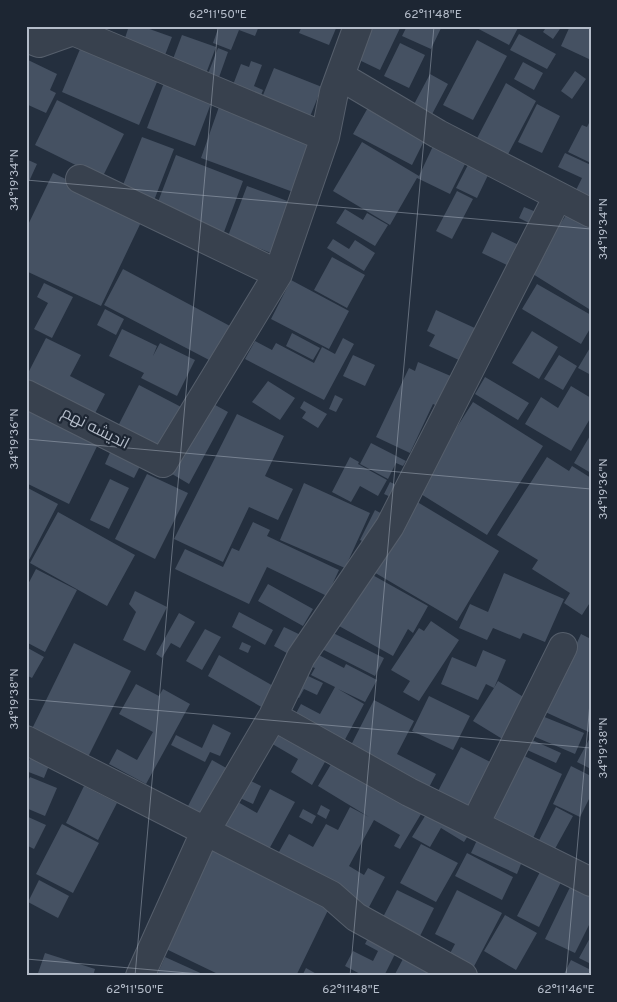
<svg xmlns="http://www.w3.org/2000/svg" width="617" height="1002" font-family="Overpass,Cairo,sans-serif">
<rect width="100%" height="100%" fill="#242f3e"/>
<path fill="#455162" d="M129,26H141L172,37L165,55L122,47Z
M219,26H259L255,36L239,30L231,50L213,43Z
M302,26H337L329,45L299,33Z
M372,26H401L380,70L357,59Z
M407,26H442L431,49L402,36Z
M473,26H519L509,45Z
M547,26H562L553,39L543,32Z
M570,26H591V60L561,46Z
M519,34L556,54L547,69L510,50Z
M182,35L216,47L204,79L170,67Z
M477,40L507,56L473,120L443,105Z
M83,42L160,75L139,125L62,92Z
M400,43L425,55L409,88L384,76Z
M218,48L228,52L217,83L206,79Z
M26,59L57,74L50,90L56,93L46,113L26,104Z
M251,61L262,65L254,86L263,90L259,101L231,90L241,64L249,67Z
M523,62L543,73L534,90L514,79Z
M274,68L322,87L307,124L259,105Z
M575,71L586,79L572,99L561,91Z
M430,74L448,84L429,120L411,110Z
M165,80L213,98L195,146L147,128Z
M506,83L536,101L505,160L474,144Z
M57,100L124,134L102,178L35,145Z
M220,104L313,138L293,192L201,158Z
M370,104L427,135L412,165L353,134Z
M537,104L560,116L542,153L518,142Z
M591,119V163L568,152L582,125L587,127Z
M142,137L174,149L153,203L121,190Z
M362,142L419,176L434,144L467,160L450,194L417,178L390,225L333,191Z
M565,153L591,165V197L576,190L582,178L558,167Z
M176,155L243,181L224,232L156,207Z
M26,159L37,164L26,188Z
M470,161L490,171L477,198L456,188Z
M53,173L144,216L101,306L26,271V229Z
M247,186L290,202L271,253L228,236Z
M457,191L473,199L452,239L436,231Z
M524,207L541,214L535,226L519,218Z
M345,209L363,220L367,213L388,225L375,246L336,223Z
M569,211L591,217V306L589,309L528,271Z
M492,232L523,247L513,268L482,253Z
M333,239L349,249L355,240L375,253L364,271L327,248Z
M332,257L365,275L347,308L314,290Z
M123,269L230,326L211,361L104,305Z
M291,280L349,311L329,349L271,319Z
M44,283L73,297L52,338L34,329L48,303L37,297Z
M537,284L591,315V327L581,344L522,309Z
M105,309L124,319L116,335L97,325Z
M436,310L479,330L463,362L429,346L435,335L427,331Z
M122,329L157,346L153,356L160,343L195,360L177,396L141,378L144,373L109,356Z
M532,331L558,347L539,379L512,363Z
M292,333L320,348L313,360L286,346Z
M46,338L81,355L70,376L105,394L92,419L26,386V377Z
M343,338L354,344L324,400L245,359L255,341L272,350L276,343L314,363L322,347L335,354Z
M591,346V375L578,368Z
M353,355L375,365L365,386L343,376Z
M559,355L577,366L563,390L544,379Z
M418,362L460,380L446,410L433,404L410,453L376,437L409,368L415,371Z
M485,377L529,403L518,420L475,394Z
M268,381L295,398L280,420L252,402Z
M139,385L183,408L159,453L116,430Z
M571,386L591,398V417L571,451L525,424L541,397L558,408Z
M335,395L343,399L336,412L329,409Z
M26,399L102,436L69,504L26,483Z
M206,400L228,412L189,484L167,471Z
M304,401L327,414L318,428L302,418L306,412L300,408Z
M473,402L543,446L487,535L416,491Z
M237,414L284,436L265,476L293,489L278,520L249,507L223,562L174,539Z
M591,434V473L574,463Z
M371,443L406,461L403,466L396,463L388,479L360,464Z
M112,448L142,462L134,478L105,464Z
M350,457L359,462L358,464L387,480L378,496L360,486L351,502L332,492Z
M547,457L569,471L572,466L591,478V601L582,615L564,603L570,593L532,569L538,560L497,535Z
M147,474L188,493L155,559L115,539Z
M110,479L129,488L109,529L90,520Z
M390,482L403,488L397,500L384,494Z
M304,483L370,513L345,568L280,540Z
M26,487L58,504L29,560L26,559Z
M414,500L499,551L457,621L372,571Z
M375,510L386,516L372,546L360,540Z
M58,512L135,555L107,606L30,563Z
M253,522L270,530L267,536L339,570L327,596L267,567L249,604L175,569L185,549L223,567L232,548L239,551Z
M36,569L77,590L45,652L26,642L28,628L26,627V588Z
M369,573L428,606L413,633L408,629L393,656L339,626Z
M504,573L564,599L545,642L523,633L520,639L493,628L487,640L459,628L470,604L488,612Z
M268,584L313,609L303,626L258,601Z
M135,591L167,607L145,651L123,640L136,612L129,604Z
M239,612L273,630L265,645L232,627Z
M179,613L195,622L180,648L171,643L162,658L156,654Z
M431,621L459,640L419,701L403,692L410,681L391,670L419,628L424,631Z
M284,627L307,638L296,658L274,646Z
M205,629L221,637L202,670L186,661Z
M329,631L384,658L375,676L320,648Z
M581,634L591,639V733L541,710L550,702Z
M242,642L251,646L248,653L239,649Z
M74,643L131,671L85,763L29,735Z
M26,647L44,657L32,678L26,675Z
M483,650L506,660L494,688L498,681L528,700L504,740L473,721L494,688L486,684L478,700L441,684L452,657L476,667Z
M313,652L344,668L346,664L377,680L365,702L338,689L364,704L341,747L292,721L301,704L320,714L335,687L311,675L315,668L307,665Z
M219,655L282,691L270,712L208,676Z
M304,665L312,669L308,676L323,683L317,695L304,689L299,698L290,693Z
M136,684L159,696L163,689L190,704L146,784L109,764L117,749L137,760L153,732L119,714Z
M429,696L470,716L453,750L412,731Z
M374,700L414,721L397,754L436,774L425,795L346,755Z
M542,716L584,733L575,754L526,733Z
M213,724L231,733L220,756L210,752L205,762L171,745L176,735L202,748Z
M279,724L330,753L312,785L291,772L298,759L269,742Z
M591,736V769L577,762Z
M530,739L561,753L556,763L525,749Z
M461,747L500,767L475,815L436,795Z
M518,753L562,774L530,845L485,824Z
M31,754L50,763L44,778L26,771Z
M336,756L424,809L400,849L394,846L400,835L374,820L349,866L364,875L368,868L385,877L368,909L275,859L289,834L313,847L326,824L338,830L350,807L369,817L318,786Z
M212,760L228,769L204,815L188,806Z
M571,766L591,776V795L580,817L553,804Z
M30,777L57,788L45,816L26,808V785Z
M249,780L261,786L253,804L240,798Z
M84,786L117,803L98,840L66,823Z
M270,789L295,802L268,851L224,827L238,802L257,813Z
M321,805L330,810L326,819L317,814Z
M556,807L573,816L551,856L535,848Z
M430,808L471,831L464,842L441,828L430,847L412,837Z
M303,809L316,816L312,824L299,817Z
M26,816L46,825L34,849L26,845Z
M62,824L99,843L73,893L36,874Z
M478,838L523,859L517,874L471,853Z
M216,840L331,904L296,976H222L164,948Z
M421,844L458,863L436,902L400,883Z
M467,853L513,877L502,900L455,876Z
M541,870L562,880L539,927L517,916Z
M39,880L69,896L58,918L28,902Z
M572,883L591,892V921L575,953L545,939Z
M397,890L434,908L418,940L381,921Z
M457,890L502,913L470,974L446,961L455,944L435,934Z
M505,915L537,933L516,970L484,951Z
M370,934L398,948L384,976H364L345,966L353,951L373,961L378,951L365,944Z
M591,936V964L579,958Z
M45,953L95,969L93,976H37Z
M165,957L207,976H165L158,973Z
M404,957L429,970L426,976H394Z
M571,960L591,970V976H563Z
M306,968L320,976H302Z"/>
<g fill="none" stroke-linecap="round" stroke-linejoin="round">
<g stroke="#565f6c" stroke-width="30">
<path id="minor" d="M26,38L39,43L73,31L325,137
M340,76L438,134L591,213
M80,179L278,274
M26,394L163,463L278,274L325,137L334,92L358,26
M273,716L409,792L591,882
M26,740L331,895L356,917L463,976
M475,824L563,647
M140,976L205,832L273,716L301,657L390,526L558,196"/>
</g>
<use href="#minor" stroke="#38414e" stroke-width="28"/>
</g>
<path fill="none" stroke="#b4bcc9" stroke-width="1" stroke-opacity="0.45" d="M26,180L591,229M26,439L591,489M26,699L591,748M26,959L223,976M135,976L218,26M350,976L434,26M566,976L591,691"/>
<g text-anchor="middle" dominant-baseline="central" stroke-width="4.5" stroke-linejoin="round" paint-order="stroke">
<g font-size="16" fill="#b4bcc9" stroke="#1d2633">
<text transform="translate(95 429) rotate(27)">اندیشه نهم</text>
</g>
</g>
<rect width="617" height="1002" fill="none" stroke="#1d2633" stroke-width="55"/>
<rect x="28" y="28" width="562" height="946" fill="none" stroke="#b4bcc9" stroke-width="2"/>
<g font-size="12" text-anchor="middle" fill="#b4bcc9">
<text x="218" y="18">62°11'50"E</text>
<text x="433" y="18">62°11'48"E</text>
<text transform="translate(14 180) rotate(-90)" y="4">34°19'34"N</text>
<text transform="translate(603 229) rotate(-90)" y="4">34°19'34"N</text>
<text transform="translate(14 439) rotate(-90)" y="4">34°19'36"N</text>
<text transform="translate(603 489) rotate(-90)" y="4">34°19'36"N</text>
<text transform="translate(14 699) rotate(-90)" y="4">34°19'38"N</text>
<text transform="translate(603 748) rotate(-90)" y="4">34°19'38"N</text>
<text x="135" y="993">62°11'50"E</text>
<text x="351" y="993">62°11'48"E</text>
<text x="566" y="993">62°11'46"E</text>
</g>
</svg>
